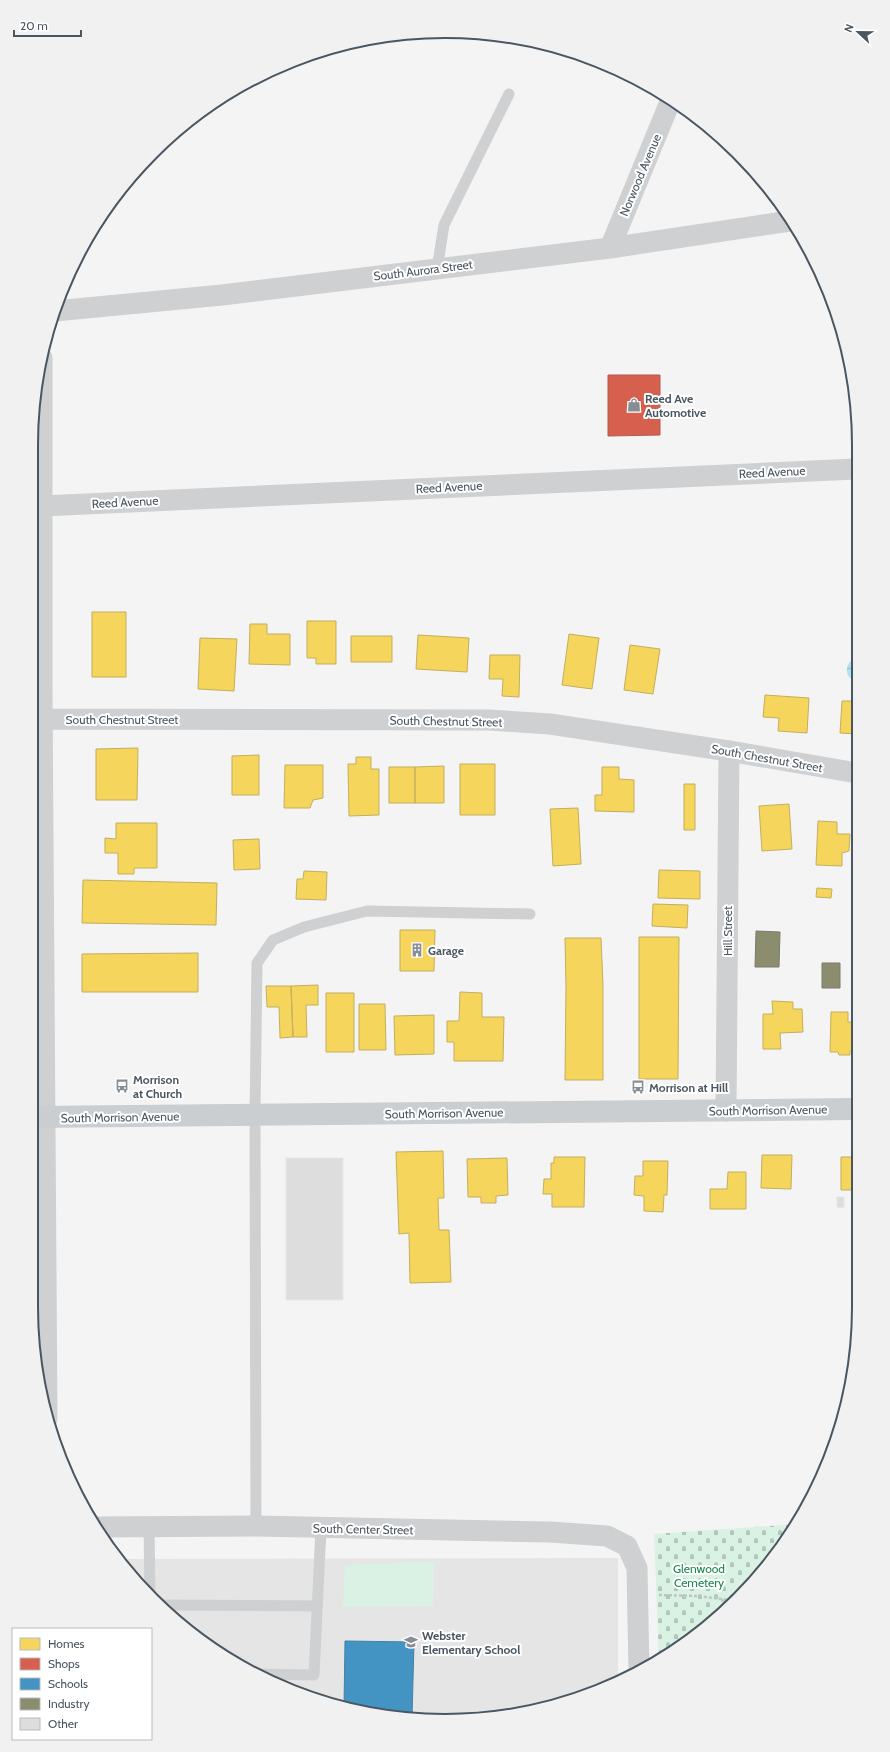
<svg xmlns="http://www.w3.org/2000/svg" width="890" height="1752" font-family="Cabin,sans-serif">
<defs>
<pattern id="cemetery-stones" width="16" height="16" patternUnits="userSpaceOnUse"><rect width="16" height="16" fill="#d9f2e3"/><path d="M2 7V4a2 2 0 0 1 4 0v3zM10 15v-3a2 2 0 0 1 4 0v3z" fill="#b2c7bb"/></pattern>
<pattern id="water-ripples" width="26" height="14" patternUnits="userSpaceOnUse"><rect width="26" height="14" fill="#aee2f0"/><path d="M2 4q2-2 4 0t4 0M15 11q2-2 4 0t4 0" fill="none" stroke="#90bac6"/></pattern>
</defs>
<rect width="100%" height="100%" fill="#f4f4f4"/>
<path fill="#e6e5e6" d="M618,1558V1683L578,1699L499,1717L445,1721L364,1713L287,1690L238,1665L172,1618L117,1559Z"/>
<path fill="url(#cemetery-stones)" d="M797,1524L789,1537L738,1600L697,1636L659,1659L654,1534Z"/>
<path fill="#d9f2e3" d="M434,1562L433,1606L343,1607L345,1565Z"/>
<path fill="url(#water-ripples)" d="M856,658V681L849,677C844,669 848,661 856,658Z"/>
<path fill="#f6d55c" stroke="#c2af5e" d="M92,612H126V677H92Z
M307,621H336V664H316V658H307Z
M250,624H267V634H290V665L249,664Z
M569,634L599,638L592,689L562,685Z
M418,635L469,638L467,672L416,669Z
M351,636H392V662H351Z
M200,638L237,639L234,691L198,689Z
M630,645L660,649L653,694L624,690Z
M490,655H520L519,697L502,696L503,679H489Z
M765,695L809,698L807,733L778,731L779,718L763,717Z
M842,701H856V734L840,733Z
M138,748L137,800H96V749Z
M259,755V795H232V756Z
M356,757H371V769H379V815L349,816L348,764H356Z
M460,764H495V815H460Z
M285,765H323V798L313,800L310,808H284Z
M444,766V803H415V767Z
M389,767H415V803H389Z
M602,767H619V779L634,780V812L595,811V795H602Z
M684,784H695V830H684Z
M789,804L792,849L762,851L759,806Z
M578,808L581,864L553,866L550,809Z
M818,821L837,822V834H850L849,851L842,853V866L816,865Z
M116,823H157V868H134V874H118V853H105V838L116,839Z
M259,839L260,869L234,870L233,840Z
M659,870L700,871V899L658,898Z
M304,871L327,872L326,900L296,899L297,879H303Z
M83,880L217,883L216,925L82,923Z
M817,888L832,889L831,898L816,897Z
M853,890H857V911H852Z
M653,904L688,905L687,928L652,926Z
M400,930H435L434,971H400Z
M639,937H679L678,1079H639Z
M565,938H601L603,985V1080H565L566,986Z
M198,953V992H82V954Z
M318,985V1005H306L307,1037H293L291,986Z
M266,986H291L293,1037L280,1038L279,1007H267Z
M460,992L482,993V1017H504L503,1061H454V1042H447V1021H459Z
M326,993H354V1052H326Z
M772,1001L793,1002V1009H802L803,1032L780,1033L781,1049H763V1014H773Z
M359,1004H385L386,1050H359Z
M831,1012H848V1022H857V1051H850V1055H839L838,1052H830Z
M434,1015V1054L395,1055L394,1016Z
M443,1151L444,1198H438L439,1230H449L451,1282L410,1283L409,1233L399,1234L396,1152Z
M762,1155H792L791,1189L761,1188Z
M554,1157H585L584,1207H552V1194H543L544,1179H551V1163H554Z
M841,1157H858V1190H841Z
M507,1158L508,1195L496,1196V1203H481V1197H468L467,1159Z
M643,1161H668L667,1195H664L663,1212L644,1211V1196L634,1195L635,1176H643Z
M728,1172H746V1209H710V1189H727Z"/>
<path fill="#d6604d" stroke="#ac5d53" d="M608,375H660V435L608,436Z"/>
<path fill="#4393c3" stroke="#4581a6" d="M345,1641L414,1642L412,1718L364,1713L344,1707Z"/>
<path fill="#8c8c6e" stroke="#787c6a" d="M756,931L780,932L779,967H755Z
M822,963H840V988H822Z"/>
<path fill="#ddddde" stroke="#e5e6e7" d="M286,1158H343V1300H286Z
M837,1197H844V1208L837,1207Z"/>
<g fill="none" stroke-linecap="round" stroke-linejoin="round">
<path stroke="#bcc7c4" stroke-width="2.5" stroke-dasharray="3 2" stroke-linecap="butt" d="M659,1595L698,1596L736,1601
M722,1599L725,1611"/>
<path stroke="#ced0d2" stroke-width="11" d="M437,269L444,225L509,94
M31,1211L46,1214
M31,1285H47
M256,1526L255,1115L257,963L273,940L304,927L367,911L530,914
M149,1527L150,1595
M160,1605L317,1606
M255,1674L314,1675L321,1528"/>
<path stroke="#ced0d2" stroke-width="21" d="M610,248L670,102
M55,311L222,295L610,248L790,221
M42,358V692L47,1419
M42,506L856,469
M32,719L489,720L550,724L729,751L857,773
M726,1111L729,751
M95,1527L256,1526L550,1532L607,1536L627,1546L637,1568L639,1672"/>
<path stroke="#caced1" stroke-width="22" d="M31,1117L857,1109"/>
</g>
<defs>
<g id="shop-bare" transform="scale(1.08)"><path d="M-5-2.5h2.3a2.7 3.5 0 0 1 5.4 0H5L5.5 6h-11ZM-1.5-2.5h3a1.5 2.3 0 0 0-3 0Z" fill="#868d94" stroke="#fff" stroke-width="2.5" paint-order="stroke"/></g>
<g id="building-bare" transform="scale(1.08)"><path d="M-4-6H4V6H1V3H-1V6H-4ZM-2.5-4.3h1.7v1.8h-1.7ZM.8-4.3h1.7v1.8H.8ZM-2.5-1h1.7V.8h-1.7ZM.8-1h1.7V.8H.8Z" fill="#868d94" stroke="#fff" stroke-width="2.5" paint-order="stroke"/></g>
<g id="bus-bare" transform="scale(1.08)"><path d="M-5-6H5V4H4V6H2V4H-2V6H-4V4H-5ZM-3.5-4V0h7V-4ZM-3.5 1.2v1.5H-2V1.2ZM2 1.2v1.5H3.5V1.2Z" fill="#868d94" stroke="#fff" stroke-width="2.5" paint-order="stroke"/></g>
<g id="school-bare" transform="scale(1.08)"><path d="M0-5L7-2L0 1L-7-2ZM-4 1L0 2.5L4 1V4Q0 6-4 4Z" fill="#868d94" stroke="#fff" stroke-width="2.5" paint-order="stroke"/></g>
</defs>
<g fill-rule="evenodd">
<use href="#shop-bare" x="634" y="405"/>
<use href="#building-bare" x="417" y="950"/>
<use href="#bus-bare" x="122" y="1086"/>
<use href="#bus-bare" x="638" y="1087"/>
<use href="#school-bare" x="411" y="1642"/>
</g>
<g text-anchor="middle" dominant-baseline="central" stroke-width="4" stroke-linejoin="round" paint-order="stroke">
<g font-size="12" fill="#4a5661" stroke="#fff">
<text transform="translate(640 175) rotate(-67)">Norwood Avenue</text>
<text transform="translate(423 270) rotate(-7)">South Aurora Street</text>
<text transform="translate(772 472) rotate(-3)">Reed Avenue</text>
<text transform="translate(449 487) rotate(-3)">Reed Avenue</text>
<text transform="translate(125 502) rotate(-3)">Reed Avenue</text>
<text x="122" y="719">South Chestnut Street</text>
<text transform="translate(446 721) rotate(1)">South Chestnut Street</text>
<text transform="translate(767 758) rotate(10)">South Chestnut Street</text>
<text transform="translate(727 931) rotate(-90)">Hill Street</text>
<text transform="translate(768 1110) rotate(-1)">South Morrison Avenue</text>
<text transform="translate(444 1113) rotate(-1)">South Morrison Avenue</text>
<text transform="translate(120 1117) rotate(-1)">South Morrison Avenue</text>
<text transform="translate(363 1529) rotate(1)">South Center Street</text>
</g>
<g font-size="12" font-weight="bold" fill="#4a5661" stroke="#fff" text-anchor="start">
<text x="645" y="398">Reed Ave<tspan x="645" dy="14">Automotive</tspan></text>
<text x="428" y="950">Garage</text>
<text x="133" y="1079">Morrison<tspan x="133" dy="14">at Church</tspan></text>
<text x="649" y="1087">Morrison at Hill</text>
<text x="422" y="1635">Webster<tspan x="422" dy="14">Elementary School</tspan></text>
</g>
<g font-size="12" fill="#17864f" stroke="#fff">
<text x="699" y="1568">Glenwood<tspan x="699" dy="14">Cemetery</tspan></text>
</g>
</g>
<path d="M0 0H890V1752H0ZM445 38H445A407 407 0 0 1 852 445V1307A407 407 0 0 1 445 1714H445A407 407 0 0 1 38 1307V445A407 407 0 0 1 445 38Z" fill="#f1f1f2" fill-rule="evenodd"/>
<path fill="none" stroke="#4a5661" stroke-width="2" d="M445 38H445A407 407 0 0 1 852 445V1307A407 407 0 0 1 445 1714H445A407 407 0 0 1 38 1307V445A407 407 0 0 1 445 38Z"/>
<rect x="12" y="1628" width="140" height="112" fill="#ffffff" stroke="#b7bbc0"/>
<rect x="20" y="1638" width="20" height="12" fill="#f6d55c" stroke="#b7bbc0"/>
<text x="48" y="1648" font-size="12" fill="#4a5661">Homes</text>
<rect x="20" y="1658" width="20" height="12" fill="#d6604d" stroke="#b7bbc0"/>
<text x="48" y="1668" font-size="12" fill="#4a5661">Shops</text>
<rect x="20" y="1678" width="20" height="12" fill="#4393c3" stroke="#b7bbc0"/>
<text x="48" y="1688" font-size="12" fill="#4a5661">Schools</text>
<rect x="20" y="1698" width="20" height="12" fill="#8c8c6e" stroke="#b7bbc0"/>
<text x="48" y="1708" font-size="12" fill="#4a5661">Industry</text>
<rect x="20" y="1718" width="20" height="12" fill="#ddddde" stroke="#b7bbc0"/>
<text x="48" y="1728" font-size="12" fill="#4a5661">Other</text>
<g transform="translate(858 32) rotate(292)" stroke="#ffffff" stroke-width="3" paint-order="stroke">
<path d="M0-3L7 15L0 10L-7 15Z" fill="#4a5661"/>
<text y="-6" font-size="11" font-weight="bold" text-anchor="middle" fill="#4a5661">N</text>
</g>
<path d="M14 30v6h67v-6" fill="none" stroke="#4a5661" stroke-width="2"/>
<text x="20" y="30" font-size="12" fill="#4a5661" stroke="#ffffff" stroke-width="3" paint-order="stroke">20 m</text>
</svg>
